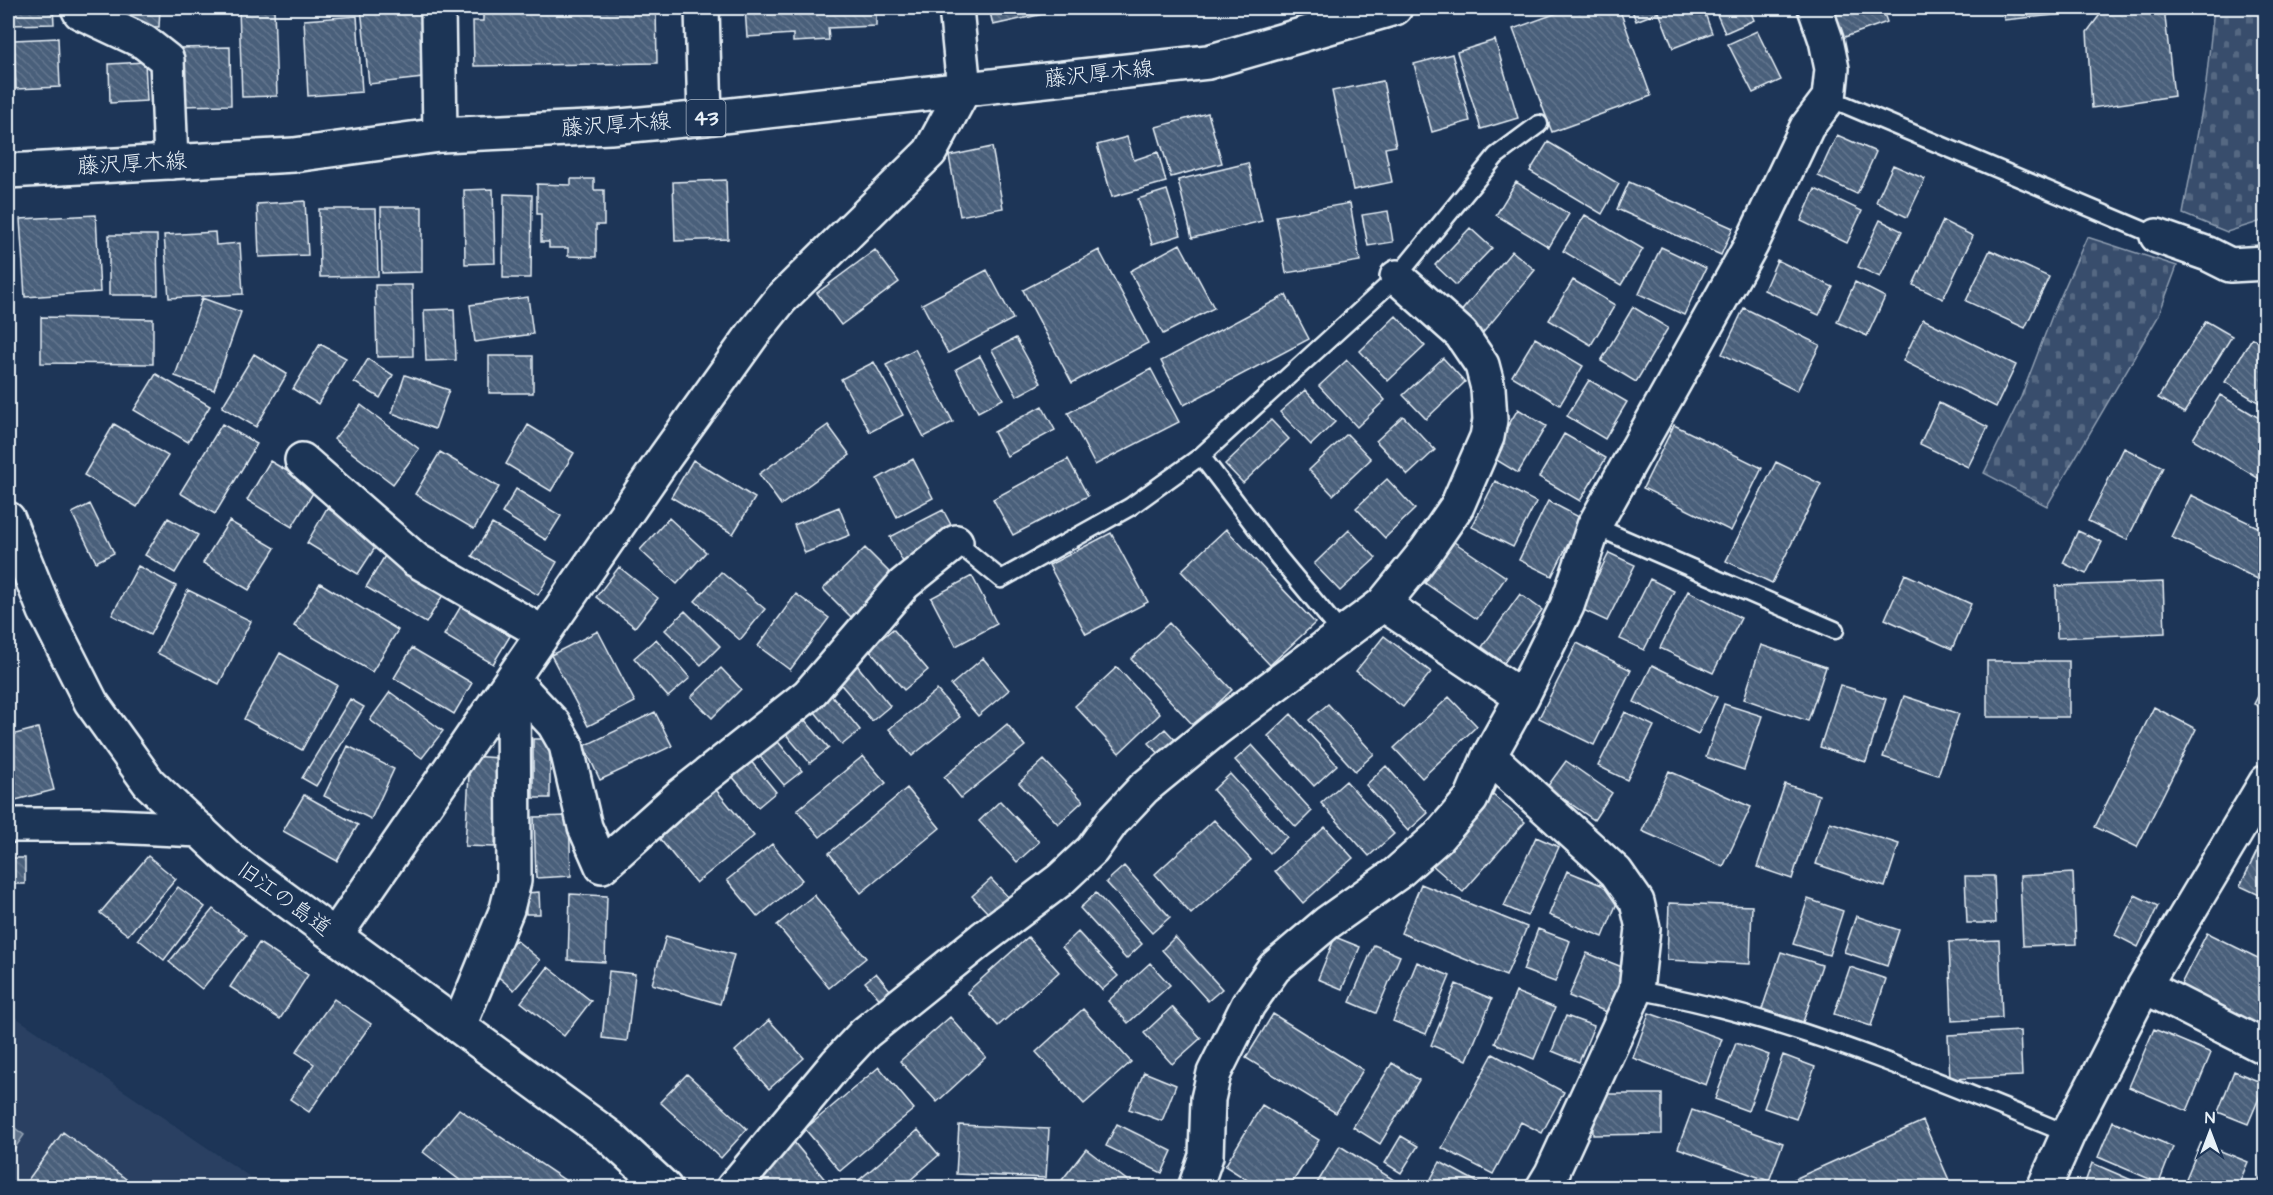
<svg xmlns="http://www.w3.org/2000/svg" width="2273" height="1195" font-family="'Architects Daughter','Klee One',sans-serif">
<defs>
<pattern id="cemetery-stones" width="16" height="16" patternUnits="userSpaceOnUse" patternTransform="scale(1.5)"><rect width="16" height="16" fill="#374d6c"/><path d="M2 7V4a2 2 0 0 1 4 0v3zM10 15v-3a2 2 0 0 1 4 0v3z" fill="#546782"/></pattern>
<pattern id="building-back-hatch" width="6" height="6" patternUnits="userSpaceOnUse" patternTransform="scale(1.5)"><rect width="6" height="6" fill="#495e7a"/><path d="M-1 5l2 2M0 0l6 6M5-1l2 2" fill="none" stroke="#63768e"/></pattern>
</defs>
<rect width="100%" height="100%" fill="#1d3557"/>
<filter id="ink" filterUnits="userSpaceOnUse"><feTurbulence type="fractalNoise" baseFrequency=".0167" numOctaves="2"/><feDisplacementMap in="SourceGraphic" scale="12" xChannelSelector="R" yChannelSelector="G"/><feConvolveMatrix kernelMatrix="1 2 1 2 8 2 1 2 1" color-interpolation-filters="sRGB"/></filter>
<g filter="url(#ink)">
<path fill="#2a4162" d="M8,1012L265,1187H8Z"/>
<path fill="url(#cemetery-stones)" stroke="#909fb2" stroke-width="1.5" d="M2214,8H2265V220L2227,232L2183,214L2205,93Z
M2087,237L2177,266L2158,317L2047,506L1984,473L2021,397L2052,316Z"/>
<path fill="#5d7089" stroke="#95a4b5" stroke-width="1.5" d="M8,1123L24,1135L8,1158Z"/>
<path fill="url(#building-back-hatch)" stroke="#e8f1f8" stroke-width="1.5" d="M8,8H53L54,24L9,25Z
M114,8H160L159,27L114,26Z
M239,8H274L277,96L242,97Z
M361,8H424L432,77L369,84Z
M483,8H656L657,63L474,66L473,21H483Z
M745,8H876V26L828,28L829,40L793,42V34L747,37Z
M989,8H1071L993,25Z
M1571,8H1619L1651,96L1552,132L1513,29Z
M1631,8H1703L1712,33L1673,48L1659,12L1636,21Z
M1714,8H1749L1754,20L1725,33Z
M1832,8H1882L1887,22L1842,38Z
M2002,8H2094V11L2004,20Z
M2105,8H2164L2174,96L2092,108L2087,32Z
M357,16L362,92L308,96L304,20Z
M1757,31L1781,80L1753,93L1728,44Z
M58,38L60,87L16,89L14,40Z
M1495,40L1518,118L1481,129L1457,52Z
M230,47L231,105L180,106L178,48Z
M1452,54L1470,121L1432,132L1414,64Z
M145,62L147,101L110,103L109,64Z
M1383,81L1396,146L1385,148L1392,182L1353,190L1332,91Z
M1208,113L1222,163L1171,177L1156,127Z
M1837,135L1876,152L1857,194L1818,176Z
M1127,137L1134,160L1158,152L1166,182L1112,197L1097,145Z
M1548,142L1619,184L1602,214L1530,171Z
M992,147L1003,208L960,216L949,156Z
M1248,163L1262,221L1192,238L1178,180Z
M1893,165L1925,179L1907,217L1876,202Z
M571,179H594V190H604V225H596V257L568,256V248H549V242H541V214H537V184L571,185Z
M726,180L728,239L675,241L673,182Z
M1516,182L1569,214L1549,247L1496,215Z
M1629,182L1733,228L1721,255L1617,209Z
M493,189L495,263L465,264L464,190Z
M1815,189L1862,211L1847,243L1801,221Z
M1167,190L1181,235L1152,244L1138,199Z
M504,194L532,195L531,278H503Z
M305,201L308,255L259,257L257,204Z
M1350,203L1360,261L1286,273L1276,216Z
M381,207H422V272L382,273Z
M319,209H376L378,276L320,277Z
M1388,211L1393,242L1368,246L1362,215Z
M96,215L100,292L25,297L20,219Z
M1585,215L1643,249L1621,285L1563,251Z
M1880,220L1902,231L1880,277L1858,267Z
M1943,221L1973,236L1943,299L1913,285Z
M1470,228L1492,248L1456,285L1435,265Z
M215,232L216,245L240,243L243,294L169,298L164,235Z
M109,235H157L158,295H109Z
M1180,244L1214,308L1163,334L1130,271Z
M1661,247L1706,268L1684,315L1639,294Z
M875,250L899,282L841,325L817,293Z
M1099,250L1148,343L1072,383L1023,290Z
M1990,250L2049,277L2025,328L1966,301Z
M1512,251L1535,270L1482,334L1459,314Z
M1777,260L1833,287L1819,315L1764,290Z
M987,270L1013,319L948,353L922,304Z
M1573,280L1615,305L1591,345L1549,320Z
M1855,282L1885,297L1867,336L1837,322Z
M375,285H412L413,356L377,357Z
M1286,295L1309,339L1184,405L1161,361Z
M528,297L533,334L475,342L470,305Z
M202,298L241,312L214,390L175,376Z
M1633,307L1668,328L1636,382L1601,361Z
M1744,308L1820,345L1797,391L1722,354Z
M454,309L456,360L426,361L424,310Z
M1396,316L1425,346L1388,381L1360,351Z
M41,317L153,319V364L41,363Z
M1923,319L2016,365L1996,407L1903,361Z
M2206,321L2232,336L2184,413L2158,398Z
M1016,338L1041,383L1017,396L992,350Z
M1535,338L1583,366L1560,405L1512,376Z
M2252,338L2266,346V407L2225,382Z
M320,344L346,358L318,404L293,389Z
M915,349L953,422L924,437L886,365Z
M254,354L287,374L256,427L222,407Z
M489,356H533V393H489Z
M980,356L1003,399L978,412L956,369Z
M1443,358L1465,382L1426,419L1403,395Z
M368,359L393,375L380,398L354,382Z
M1347,360L1385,400L1357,427L1319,386Z
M874,362L903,415L870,432L841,379Z
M1151,369L1179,422L1095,465L1068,413Z
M156,374L210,406L188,442L134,410Z
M405,375L449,390L435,429L392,413Z
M1589,380L1627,402L1605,439L1567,416Z
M1305,390L1335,422L1311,445L1280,412Z
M2220,395L2266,422V483L2193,439Z
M1939,403L1988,427L1968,467L1920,444Z
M361,405L419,449L393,484L334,439Z
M1042,406L1055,430L1007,456L994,432Z
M1518,409L1546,426L1518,473L1490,456Z
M1403,416L1435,450L1408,475L1376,441Z
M1271,420L1289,439L1243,483L1225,464Z
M114,424L168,456L137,507L84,475Z
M222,424L257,444L215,514L180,493Z
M528,425L574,453L551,491L506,464Z
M828,425L850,455L781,505L759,474Z
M1674,425L1762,468L1731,531L1643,488Z
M1347,434L1371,459L1333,495L1309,470Z
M1564,434L1606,458L1580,501L1539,477Z
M2124,448L2163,467L2127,540L2088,521Z
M440,452L499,487L474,529L415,494Z
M913,459L933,498L897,517L877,479Z
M1068,459L1088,496L1013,535L993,499Z
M693,460L755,498L733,534L671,497Z
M270,461L316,488L292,527L247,500Z
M1776,462L1821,484L1772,583L1726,561Z
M1387,479L1415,509L1385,538L1356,508Z
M1495,481L1536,502L1513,547L1472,527Z
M516,489L561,516L546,540L502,513Z
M2191,495L2266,531V583L2171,537Z
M1548,501L1581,518L1552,576L1519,560Z
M90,504L114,553L96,562L72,513Z
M839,507L850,535L805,553L794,525Z
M327,508L380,540L358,574L307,543Z
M943,510L957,536L904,564L890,537Z
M168,518L198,535L175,573L145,555Z
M669,518L706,552L677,584L640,550Z
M229,521L275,548L249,590L203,563Z
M492,524L557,562L538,595L472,556Z
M1226,529L1315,623L1270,665L1181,571Z
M1349,530L1376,558L1340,591L1314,564Z
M2078,531L2102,542L2086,574L2063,563Z
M1111,533L1148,602L1086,634L1049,565Z
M1454,542L1506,577L1477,619L1425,583Z
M865,548L893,576L851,617L823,589Z
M1609,553L1635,565L1607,621L1581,609Z
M386,554L446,590L426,623L366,587Z
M138,566L176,586L150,635L112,615Z
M619,567L658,598L635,627L596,597Z
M721,572L765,609L740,640L695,601Z
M1905,574L1971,604L1952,649L1885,619Z
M972,576L997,624L956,646L931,598Z
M1650,579L1674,591L1644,650L1620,639Z
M2163,582L2165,633L2057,638L2056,586Z
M320,583L398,630L372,672L294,626Z
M188,590L251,621L219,684L157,653Z
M1688,591L1741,618L1713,673L1660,648Z
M796,594L829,618L790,670L758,646Z
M1520,594L1542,610L1504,663L1482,647Z
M461,606L510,636L493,664L444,635Z
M685,611L720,646L701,665L665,630Z
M1169,623L1232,690L1194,726L1131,659Z
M893,629L928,670L904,690L869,649Z
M598,631L635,702L588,726L551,655Z
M1384,636L1431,672L1403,707L1356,671Z
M656,639L690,678L668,697L634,658Z
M1577,643L1631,670L1594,745L1539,718Z
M1761,645L1826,667L1808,721L1744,699Z
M412,648L472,683L454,714L394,678Z
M280,653L337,685L302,750L244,719Z
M983,658L1009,690L978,716L951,685Z
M1987,661H2069V717H1987Z
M856,664L890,706L872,721L837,680Z
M1652,665L1717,697L1698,734L1634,702Z
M1117,667L1160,714L1119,753L1075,706Z
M721,668L741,689L712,718L691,697Z
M2266,681V710L2254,704Z
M1840,685L1886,699L1866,762L1820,747Z
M937,690L960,717L912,756L889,729Z
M390,692L443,731L422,758L370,720Z
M829,692L860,730L842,745L811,707Z
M1904,696L1959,714L1938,775L1883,757Z
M1449,697L1477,726L1422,778L1394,748Z
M350,699L364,707L316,786L302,778Z
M1328,704L1374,754L1355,771L1309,720Z
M1724,704L1762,716L1744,770L1706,757Z
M2154,707L2196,729L2137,847L2095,827Z
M797,711L829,748L810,763L779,726Z
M655,712L672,746L600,780L584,746Z
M1625,712L1654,726L1627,780L1598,766Z
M1291,714L1337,765L1314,786L1268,736Z
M1007,724L1025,746L961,798L944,777Z
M38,728L54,790L8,802V736Z
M1165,729L1179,744L1163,758L1149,743Z
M770,732L802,771L784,785L752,747Z
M533,739H550V798H533Z
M1252,745L1312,811L1296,827L1235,760Z
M348,746L394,769L371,819L324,796Z
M745,754L776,792L758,807L726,769Z
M470,756L499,758L495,847L465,846Z
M863,756L886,783L820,837L797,810Z
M1044,760L1083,801L1058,824L1019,783Z
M1566,761L1612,793L1594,820L1547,787Z
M1386,766L1428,813L1408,831L1366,785Z
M1669,771L1751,807L1723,867L1642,831Z
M1230,774L1287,837L1270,853L1213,790Z
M1346,781L1394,834L1369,856L1321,803Z
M1785,784L1819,795L1792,879L1757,867Z
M712,785L754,836L696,883L654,832Z
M907,788L940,828L861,893L829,853Z
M304,795L358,825L337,861L283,831Z
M1493,795L1525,822L1463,892L1431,864Z
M1000,801L1039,842L1017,862L979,821Z
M569,816L571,876L536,878L534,817Z
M1214,820L1251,860L1191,914L1155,874Z
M1830,822L1899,844L1885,887L1816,864Z
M1325,827L1353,858L1303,903L1275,871Z
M1536,837L1559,847L1527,916L1504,906Z
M2264,837L2266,838V898L2240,886Z
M772,844L802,880L758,917L727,880Z
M148,856L176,879L128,935L100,913Z
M8,858H25V884H8Z
M1124,866L1170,917L1152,933L1106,882Z
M1567,871L1621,893L1603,937L1549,915Z
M2073,873L2076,944L2023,946L2020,876Z
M1965,876H1994L1996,923H1967Z
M991,879L1008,897L989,914L972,896Z
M1421,884L1527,927L1506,976L1401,933Z
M178,887L205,907L164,960L138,939Z
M539,892L540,914H526L525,893Z
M1096,893L1142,944L1126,959L1080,908Z
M570,894L607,896L605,962L568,960Z
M814,895L866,958L829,988L777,925Z
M2135,895L2158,906L2138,947L2115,935Z
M1808,899L1843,911L1829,955L1793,944Z
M1669,903L1752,906L1750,964L1667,960Z
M213,909L246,935L202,989L169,962Z
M1856,916L1899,930L1887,966L1844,952Z
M1538,929L1570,941L1555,982L1523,970Z
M1078,932L1118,976L1102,990L1062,947Z
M2207,933L2266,962V1005L2255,1026L2179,988Z
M666,936L734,955L720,1004L652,984Z
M1028,937L1059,972L998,1026L967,992Z
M1175,937L1222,989L1208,1001L1162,950Z
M1335,937L1360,947L1342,989L1318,979Z
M516,940L540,960L514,990L490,970Z
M1999,940L2002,1018L1952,1021L1949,942Z
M259,943L308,975L280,1019L230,987Z
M1374,945L1400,956L1376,1013L1350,1002Z
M1781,952L1822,965L1803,1022L1762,1009Z
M1587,953L1627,969L1609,1013L1569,996Z
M1417,962L1450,976L1426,1034L1393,1021Z
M1150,963L1170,985L1128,1023L1108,1001Z
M548,967L591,1001L564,1036L521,1002Z
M1850,967L1886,979L1871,1026L1834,1014Z
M609,971L635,974L627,1041L602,1038Z
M876,973L895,996L884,1004L865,982Z
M1456,984L1492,999L1467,1060L1431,1045Z
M1516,992L1555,1008L1534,1059L1495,1043Z
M334,999L371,1024L309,1112L290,1099L314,1064L296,1052Z
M1172,1007L1201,1038L1172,1064L1144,1033Z
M1083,1009L1131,1062L1084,1104L1036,1052Z
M1649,1013L1722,1039L1706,1085L1633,1058Z
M1273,1014L1363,1070L1336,1113L1246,1058Z
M1566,1016L1594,1026L1579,1062L1552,1051Z
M950,1017L986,1057L937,1102L900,1061Z
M769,1020L804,1058L769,1089L735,1051Z
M2154,1029L2211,1053L2187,1111L2129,1087Z
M2020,1031L2022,1076L1950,1079L1948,1035Z
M1736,1043L1769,1055L1748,1111L1715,1099Z
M1493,1054L1564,1092L1542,1133L1521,1122L1493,1174L1442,1148Z
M1783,1055L1815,1067L1796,1119L1764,1108Z
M1392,1063L1419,1080L1380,1144L1353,1127Z
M879,1067L914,1109L840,1171L805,1129Z
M2234,1071L2265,1084L2248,1124L2218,1112Z
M1144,1072L1176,1085L1162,1121L1129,1109Z
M687,1074L747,1129L721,1158L660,1102Z
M1592,1094H1662V1134L1593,1135Z
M1262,1105L1319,1140L1289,1188H1260L1225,1166Z
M459,1109L566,1181L560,1188H470L423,1152Z
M1692,1110L1783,1143L1769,1181L1678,1148Z
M1923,1121L1949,1180L1933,1188H1790L1788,1182Z
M2113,1121L2173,1147L2159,1183L2098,1157Z
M1117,1124L1172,1151L1162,1173L1106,1146Z
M959,1125L1049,1129L1046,1178L956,1174Z
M918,1130L939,1155L901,1188H853L852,1186Z
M63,1132L138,1188H22Z
M1401,1136L1418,1146L1401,1173L1385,1163Z
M793,1141L832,1188H754Z
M2201,1143L2248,1162L2237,1188H2182Z
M1340,1146L1397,1182L1393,1188H1314Z
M1086,1149L1137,1188H1071L1062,1180Z
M1440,1162L1488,1188H1426Z
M2092,1163L2150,1188H2083Z
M2266,1164V1188H2256Z"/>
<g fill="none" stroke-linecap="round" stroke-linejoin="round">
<g stroke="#e8f1f8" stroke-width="21">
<path id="lane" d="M1829,98L2157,236
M1201,456L1279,558L1343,635
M1594,526L1835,630
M956,542L1001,579L1130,507L1201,456L1397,277L1496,156L1539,124
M1636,990C1788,1017 1926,1076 2068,1134"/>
</g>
<g stroke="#e8f1f8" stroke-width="38">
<path id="street" d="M78,8L80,12L144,42L167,60L171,162
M438,8L440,135
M702,8L705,118
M2157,236L2208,254L2230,265L2266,263
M302,460L416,560L543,633
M1383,604L1522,697
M513,680L554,724L566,745L585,827L602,866L680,796L808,695L904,584L956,542
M1489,756L1616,872L1637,902L1643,928L1636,990L1552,1173L1543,1188
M8,825H90L200,830
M335,936L665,457L753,334L781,299L930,152L964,89L956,8
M2144,986L2266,1048
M459,1026L507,909L514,881L513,680
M733,1188L837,1063L865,1033L982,939L1060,880L1092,850L1112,822L1144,788L1216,729L1383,604L1426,551L1457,506L1487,437L1490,420L1488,388L1482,365L1461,334L1397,277
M1195,1188L1206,1156L1208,1099L1214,1073L1248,1005L1274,968L1327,923L1396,874L1438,837L1471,799L1489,756L1522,697L1567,606L1594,526L1751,245L1807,127L1829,98L1832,69L1826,40L1815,8
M2044,1188L2068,1134L2144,986L2266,782"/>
</g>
<g stroke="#e8f1f8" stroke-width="38">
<path id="secondary" d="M8,519L45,611L91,702L149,783L230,859L610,1137L665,1188"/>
</g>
<g stroke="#e8f1f8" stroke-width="38">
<path id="primary" d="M8,171L294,155L440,135L610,127L705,118L1208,62L1395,8"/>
</g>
<use href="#lane" stroke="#1d3557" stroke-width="16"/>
<use href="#street" stroke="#1d3557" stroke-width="33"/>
<use href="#secondary" stroke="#1d3557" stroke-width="33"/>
<use href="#primary" stroke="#1d3557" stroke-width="33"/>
</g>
</g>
<g text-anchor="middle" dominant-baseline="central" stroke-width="5" stroke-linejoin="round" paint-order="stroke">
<rect fill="#1d3557" stroke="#abb9c8" stroke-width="1.5" x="686.5" y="100" width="39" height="36" rx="4.5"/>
<g font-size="21" font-weight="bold" fill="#e8f1f8">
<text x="706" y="118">43</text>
</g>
<g font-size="22" fill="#e8f1f8" stroke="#1d3557">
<text transform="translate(1099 74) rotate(-6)">藤沢厚木線</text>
<text transform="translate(616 125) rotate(-4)">藤沢厚木線</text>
<text transform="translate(132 164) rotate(-3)">藤沢厚木線</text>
<text transform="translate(284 899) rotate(36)">旧江の島道</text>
</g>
</g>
<rect width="2273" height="1195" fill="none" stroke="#1d3557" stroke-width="30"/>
<rect x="15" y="15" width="2243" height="1165" fill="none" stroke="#e8f1f8" stroke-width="2" filter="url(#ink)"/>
<g transform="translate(2210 1132)" stroke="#1d3557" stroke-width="4.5" paint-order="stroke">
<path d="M0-4.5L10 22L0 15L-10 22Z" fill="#e8f1f8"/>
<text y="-9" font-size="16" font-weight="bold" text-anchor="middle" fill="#e8f1f8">N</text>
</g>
</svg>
